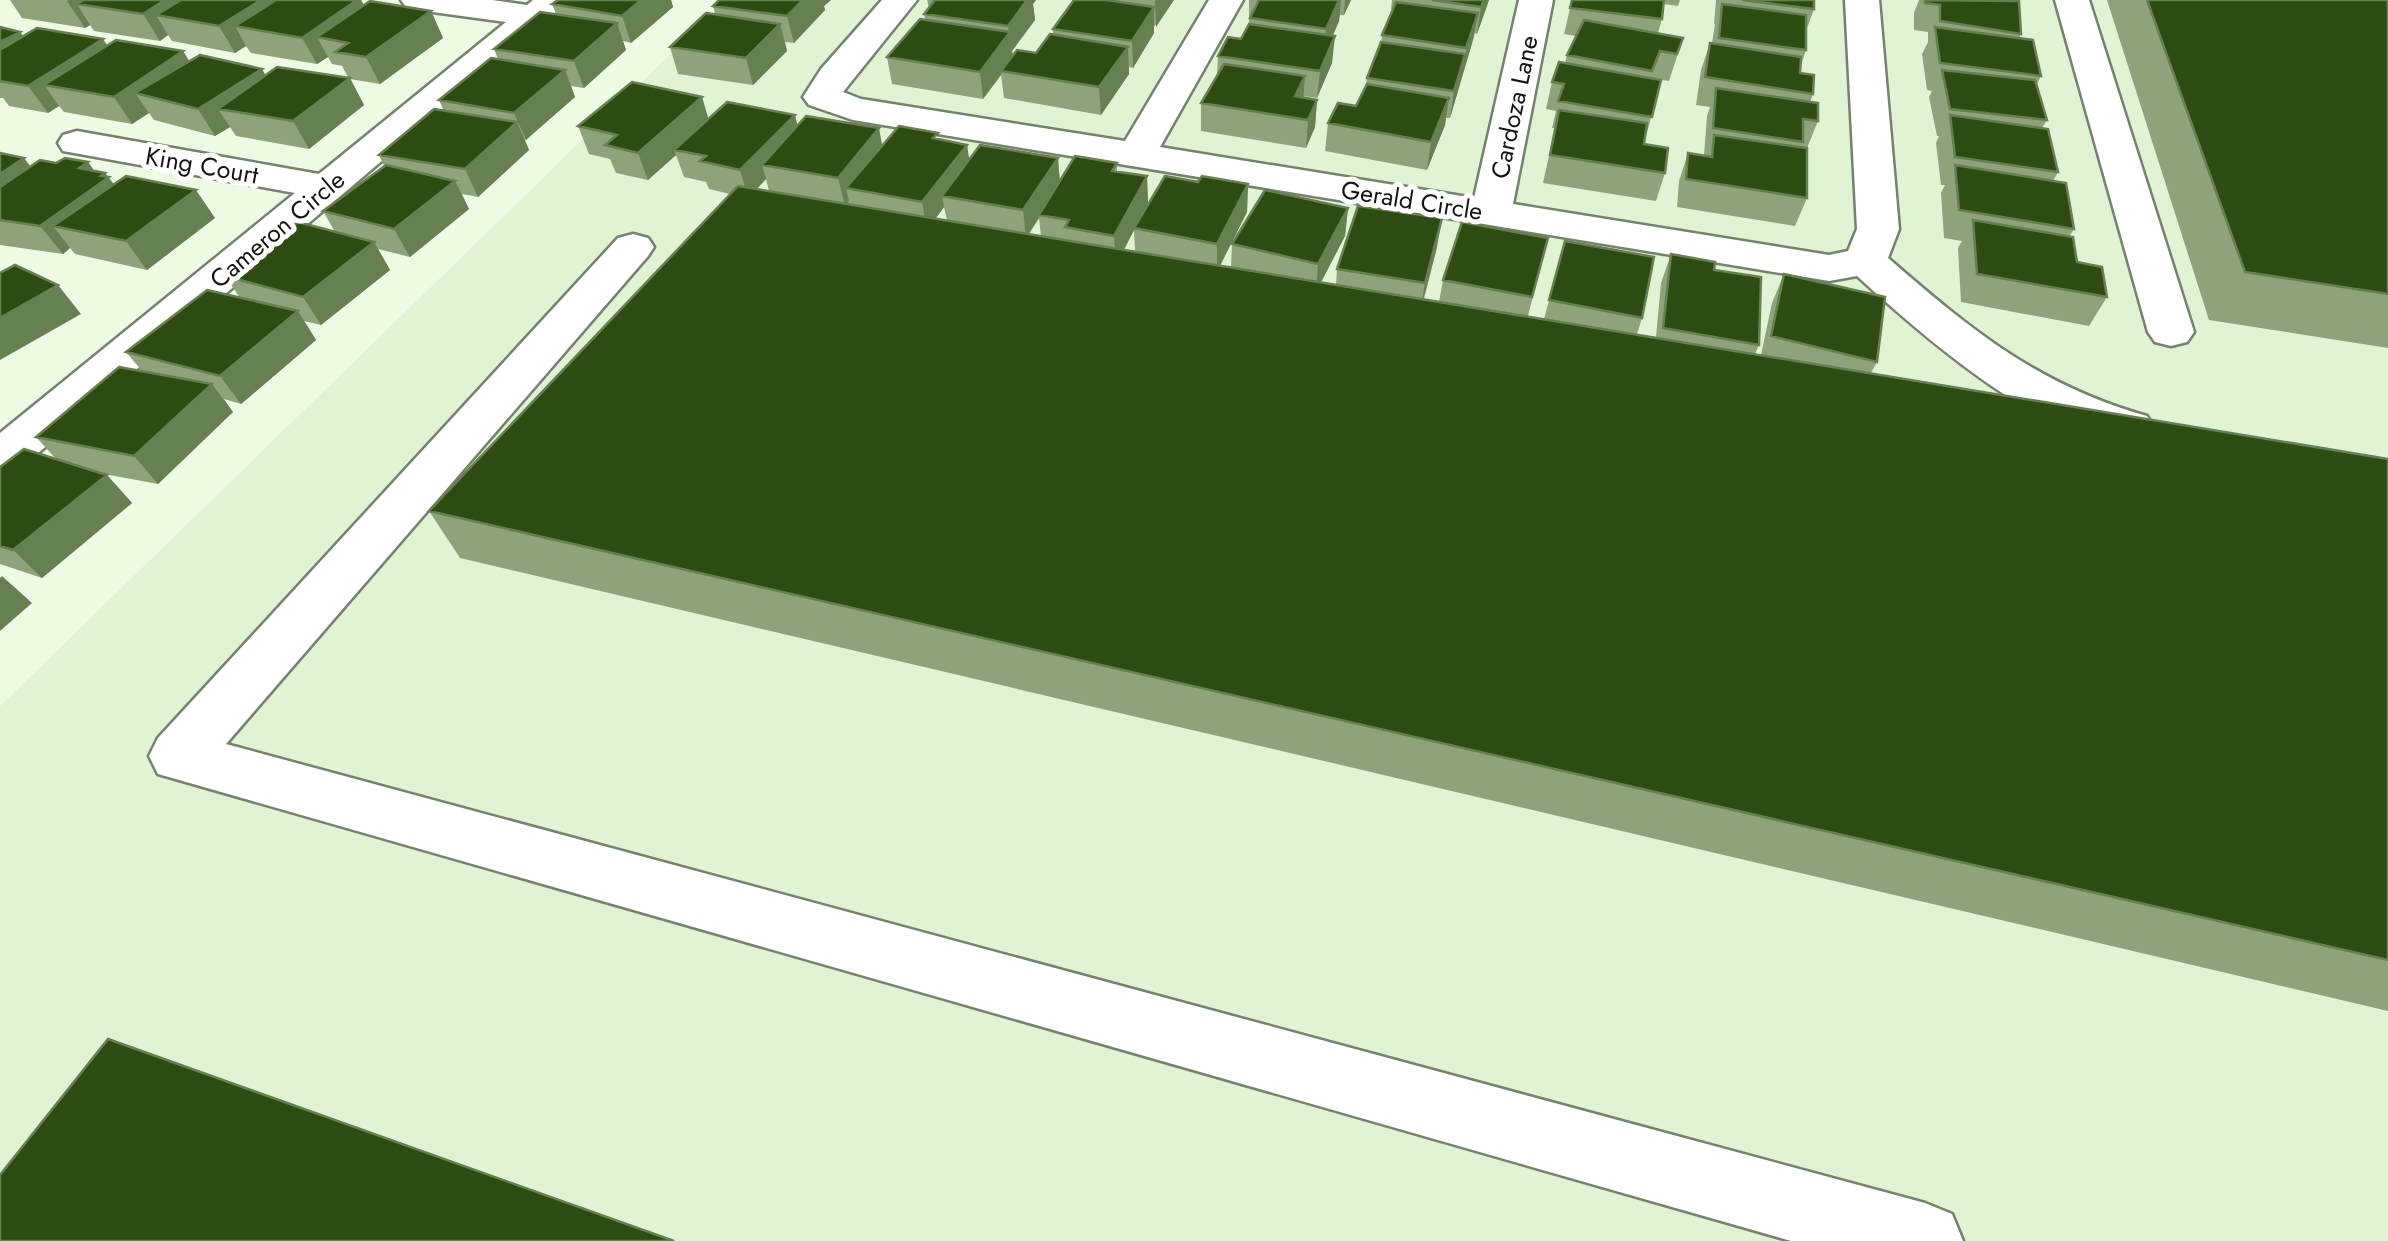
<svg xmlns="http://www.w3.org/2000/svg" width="2388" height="1241" font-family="Jost,sans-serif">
<rect width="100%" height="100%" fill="#edfbe4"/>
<path fill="#e1f3d5" d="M726,0H2388V1241H0V706Z"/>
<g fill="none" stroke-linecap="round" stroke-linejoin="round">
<g stroke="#76826e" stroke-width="5">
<path id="minor" d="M401,0H492L527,5L533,0H571L17,471L0,476V433L295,193L63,151L58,143L63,135L77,131L319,174L506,22L418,10L406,7Z
M882,0H917L843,92L861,99L1125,141L1209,0H1243L1160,147L1474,198L1519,0H1553L1513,204L1829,255L1848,251L1857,229L1845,0H1879L1899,229L1888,258C1972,331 2038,385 2147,416L2154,428L2147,440C2064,463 1915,329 1857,276L1829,281L853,120L809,105L803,97L821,69Z
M2055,0H2089L2194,332L2187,342L2171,346L2155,342L2148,332Z
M633,234L648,238L654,247L648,256L226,744L1925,1203L1952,1214L1963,1241H1791L158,774L149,756L158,738L618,238Z"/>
</g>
<use href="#minor" fill="#fff" fill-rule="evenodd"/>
</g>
<path fill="#8ea37b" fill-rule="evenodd" d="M10,0H361L364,5L431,11L443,38L380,84L350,79L364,105L309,149L236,136L230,127L215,136L154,120L149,113L132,124L64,112L59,106L48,113L9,106L3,98H0V27L20,32L23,36L107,46L189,61L262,69L265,75L348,77L342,66L332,64L328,57L317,64L251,53L246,46L235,53L172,41L168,35L160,41L94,31L90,25L85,28L22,18Z
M558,0H671L673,7L631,43L623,41L626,50L584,88L571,86L575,97L525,140L529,150L478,197L462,194L469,209L410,257L378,249L390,270L321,325L304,321L316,340L241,404L224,399L233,412L158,484L104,474L107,475L132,503L42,578L0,564V467L56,459L36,437L142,371L126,352L240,298L225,276L335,232L323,211L384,166L379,155L444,111L439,100L498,59L494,49L556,14L552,4Z
M719,0H831L824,6L825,10L794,43L785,42L787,51L753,85L678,74L670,47L715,14L713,6Z
M927,0H1036L1033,4L1035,20L1012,51L1013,55L1036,53L1053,35V29L1074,0H1174L1154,27V33L1133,68L1129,67V74L1101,115L1004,98L1001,75L983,99L892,84L887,57L925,19L924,14L929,8Z
M1249,0H1351L1344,15H1340L1339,21L1333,35L1332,63L1317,98L1303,96V97L1317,100L1315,127L1306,148L1201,131V103L1217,75L1218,56L1241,39L1249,24Z
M1392,0H1489L1477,34L1475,33L1450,118H1446L1445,125L1427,170L1325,151L1328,123L1356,106L1366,85L1367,78L1381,44L1382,35L1393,10L1391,9Z
M1572,0H1680L1678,6L1663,4L1662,19L1658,33L1683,38L1669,81L1661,80L1644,144L1665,173L1656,201L1543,183L1555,128H1552L1556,111L1546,109L1552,82L1565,63L1567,55L1576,36L1564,34Z
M1716,0H1814V9L1806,31V50L1801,65L1800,73L1813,94L1810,102L1818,121L1807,148V198L1795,226L1677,207L1679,181L1688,153L1704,156L1707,116L1710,107L1696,105L1701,70L1710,43H1712L1715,24H1714Z
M1919,0H2013L2021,34L2019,38L2041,76L2036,86L2047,120L2042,128L2058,172L2053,181L2074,229L2069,237L2077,262L2107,297L2089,326L1961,302L1958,248L1962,241L1944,238L1941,193L1945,185H1941L1936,143L1939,136H1937L1929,97L1932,91L1927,90L1922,54L1928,42V32L1914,30V13Z
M2107,0H2388V348L2209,320Z
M708,119L797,126L882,145L939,140L967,145L969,159L1058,158L1060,181L1117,163V171L1147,176L1148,204L1198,182L1248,184L1247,212L1220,265L1231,267L1232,244L1348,208L1345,236L1321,282L1336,285L1337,269L1437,247L1424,299L1439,302L1443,280L1548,238L1528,316L1544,319L1565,241L1642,318L1637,334L1656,337L1661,283L1671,254L1714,270L1759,345L1755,354L1761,355L1772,303L1784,274L1877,362L1871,373L2388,459V1011L460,558L429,511L730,194L709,189L706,182L684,177L676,155L648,180L616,173L610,159L589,154L578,126ZM766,179L769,191L757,189ZM944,207L947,220L936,218ZM1039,218L1041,236L1029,234ZM1134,230L1135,251L1124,250Z
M0,153L30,166L88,162L94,171L105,173L114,184L215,218L147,270L75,254L70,248L63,254L0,245Z"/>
<path fill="#678051" d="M69,0H131L77,4L90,25L85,28L67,1Z
M165,0H220L156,15L168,35L160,41L143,14Z
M261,0H285L235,26L246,46L235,53L219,26Z
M357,0H361L373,24L317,37L328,57L317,64L302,38Z
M642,0H671L673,7L631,43L622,16Z
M803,0H831L824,6L825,10L794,43L787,16Z
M1026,0H1036L1033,4L1035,20L1012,51L1013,59L1001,71V75L983,99L980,72L1009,34L1008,26Z
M1156,0H1174L1156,27L1155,1Z
M1339,0H1341L1339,21L1324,56L1326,29Z
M1345,0H1351L1344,15Z
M1484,0H1489L1477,34L1481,7Z
M1154,7V33L1133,68L1132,41Z
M431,11L443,38L380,84L366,57Z
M1478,13L1473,40L1450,118L1454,91Z
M617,23L626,50L584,88L574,61Z
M780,24L787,51L753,85L746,58Z
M20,32L39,59L0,77V42Z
M1335,36L1332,63L1317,98L1320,71Z
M103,39L121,66L44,85L59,106L48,113L28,86Z
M1128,47L1129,74L1101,115L1099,87Z
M183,51L200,78L135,93L149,113L132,124L114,97Z
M262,69L278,97L218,109L230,127L215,136L198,109Z
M565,70L575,97L526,140L514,113Z
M1305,76L1303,103L1295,96Z
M350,78L364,105L309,149L293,121Z
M702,97L710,124L674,150L676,155L648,180L638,153Z
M1449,98L1445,125L1427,170L1431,142Z
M1317,100L1315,127L1306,148L1308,120Z
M795,115L802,143L762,165L766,179L748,198L740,170Z
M517,122L529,150L478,197L465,169Z
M879,128L884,156L846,188L849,201L845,206L838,178Z
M967,145L971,172L942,196L944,207L927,230L922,202Z
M24,158L46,186L0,216V174Z
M1058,158L1060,186L1039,215V218L1026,238L1023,210Z
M88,162L102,182L101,176L105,173L129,205L53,226L70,248L63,254L40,226L79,168Z
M1147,176L1148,204L1116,264L1114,236Z
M455,181L469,209L410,257L394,229Z
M1248,184L1247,212L1217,272V244Z
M196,190L215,218L147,270L126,241Z
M1348,208L1345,236L1316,292L1318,264Z
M1442,218L1437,247L1420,312L1425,283Z
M374,242L390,270L321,325L303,297Z
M58,285L81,314L0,360V318Z
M298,311L316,340L241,404L220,376Z
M212,384L233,412L158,484L134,456Z
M107,475L132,503L42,578L13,550Z
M2,576L32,603L0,631V578Z"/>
<path fill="#2e4b12" stroke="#678051" stroke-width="2.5" d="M84,0H165L143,14L77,4Z
M181,0H261L219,26L156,15Z
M276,0H357L302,38L235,26Z
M558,0H641L622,16L552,4Z
M719,0H803L787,16L713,6Z
M935,0H1027L1008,26L924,14Z
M1074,0H1106L1154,7L1132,41L1053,29Z
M1259,0H1339L1326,29L1250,18Z
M1432,0H1484L1481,7Z
M1572,0H1664L1662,19L1570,8Z
M1742,0H1814V9Z
M1925,0L2019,1L2021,34L1940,21V5L1925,3Z
M2147,0H2388V294L2245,272Z
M370,1L431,11L366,57L335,52L348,43L317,37Z
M1396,2L1478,13L1466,48L1382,35Z
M1722,4L1806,15V50L1719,38Z
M540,12L617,23L574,61L494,49Z
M706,13L780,24L746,58L670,47Z
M920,19L1010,32L980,72L887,57Z
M1584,20L1683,38L1677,54L1660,51L1652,71L1567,55Z
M1249,24L1335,36L1320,71L1218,56L1228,37L1241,39Z
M0,27L20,32L0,42Z
M1935,27L2033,40L2041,76L1940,63Z
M37,28L103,39L28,86L0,81V50Z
M1050,34L1128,47L1099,87L1001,71L1017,50L1036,53Z
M116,40L183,51L114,97L44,85Z
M1381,42L1465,54L1454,91L1367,78Z
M1710,43L1801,57L1800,73L1814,75L1813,94L1705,77Z
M200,55L262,69L198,109L135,93Z
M491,58L565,70L514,113L439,100Z
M1559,62L1661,80L1652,117L1558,101L1564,84L1552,82Z
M1224,64L1305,76L1295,96L1317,100L1308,120L1201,103Z
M277,67L350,78L293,121L218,109Z
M1942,70L2035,80L2047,120L1950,109Z
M632,82L702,97L638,153L605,145L617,135L578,126Z
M1367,84L1449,98L1431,142L1328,123L1338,103L1356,106Z
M1716,88L1818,103V121L1803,119V142L1713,128Z
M727,102L795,115L740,170L700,161L706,156L674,150Z
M434,109L517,122L465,169L379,155Z
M1559,110L1647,123L1644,144L1668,148L1665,173L1550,155Z
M1950,115L2048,129L2058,172L1955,157Z
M806,116L879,128L838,178L762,165Z
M899,126L938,133L933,138L967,145L922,202L846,188Z
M1714,135L1807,148V198L1686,179L1688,153L1712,157Z
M980,145L1058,158L1023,210L942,196Z
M0,153L24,158L0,174Z
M1075,156L1117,163L1112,171L1147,176L1114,236L1065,227L1069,220L1039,215Z
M65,158L88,162L79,168L105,173L101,176L109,177L40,226L0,220V187L40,160L56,163Z
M386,165L455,181L394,229L323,211Z
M1955,165L2066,183L2074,229L1959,210Z
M126,176L196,190L126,241L53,226Z
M1165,176L1198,182L1202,176L1248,184L1217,244L1134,228Z
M738,186L2388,459V960L429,511Z
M1265,190L1348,208L1318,264L1232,244Z
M1358,206L1442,218L1425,283L1337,269Z
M1973,220L2073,237L2077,262L2102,267L2107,297L1977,274Z
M298,222L374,242L303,297L225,276Z
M1462,222L1548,238L1532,297L1443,280Z
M1565,241L1654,257L1642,318L1549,300Z
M1671,254L1715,262L1714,270L1761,277L1759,345L1663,328Z
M15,265L58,285L0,318V273Z
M1784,274L1885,297L1877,362L1771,336Z
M207,290L298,311L220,376L126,352Z
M119,367L212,384L134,456L36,437Z
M24,449L107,475L13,550L0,546V467Z
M108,1039L674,1241H0V1175Z"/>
<g text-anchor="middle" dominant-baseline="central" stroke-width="10" stroke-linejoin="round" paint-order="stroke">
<g font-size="25" fill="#11160e" stroke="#fff">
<text transform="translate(1514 107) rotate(-78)">Cardoza Lane</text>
<text transform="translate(202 165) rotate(10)">King Court</text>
<text transform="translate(1412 200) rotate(9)">Gerald Circle</text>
<text transform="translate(277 229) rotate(-40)">Cameron Circle</text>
</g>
</g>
</svg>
